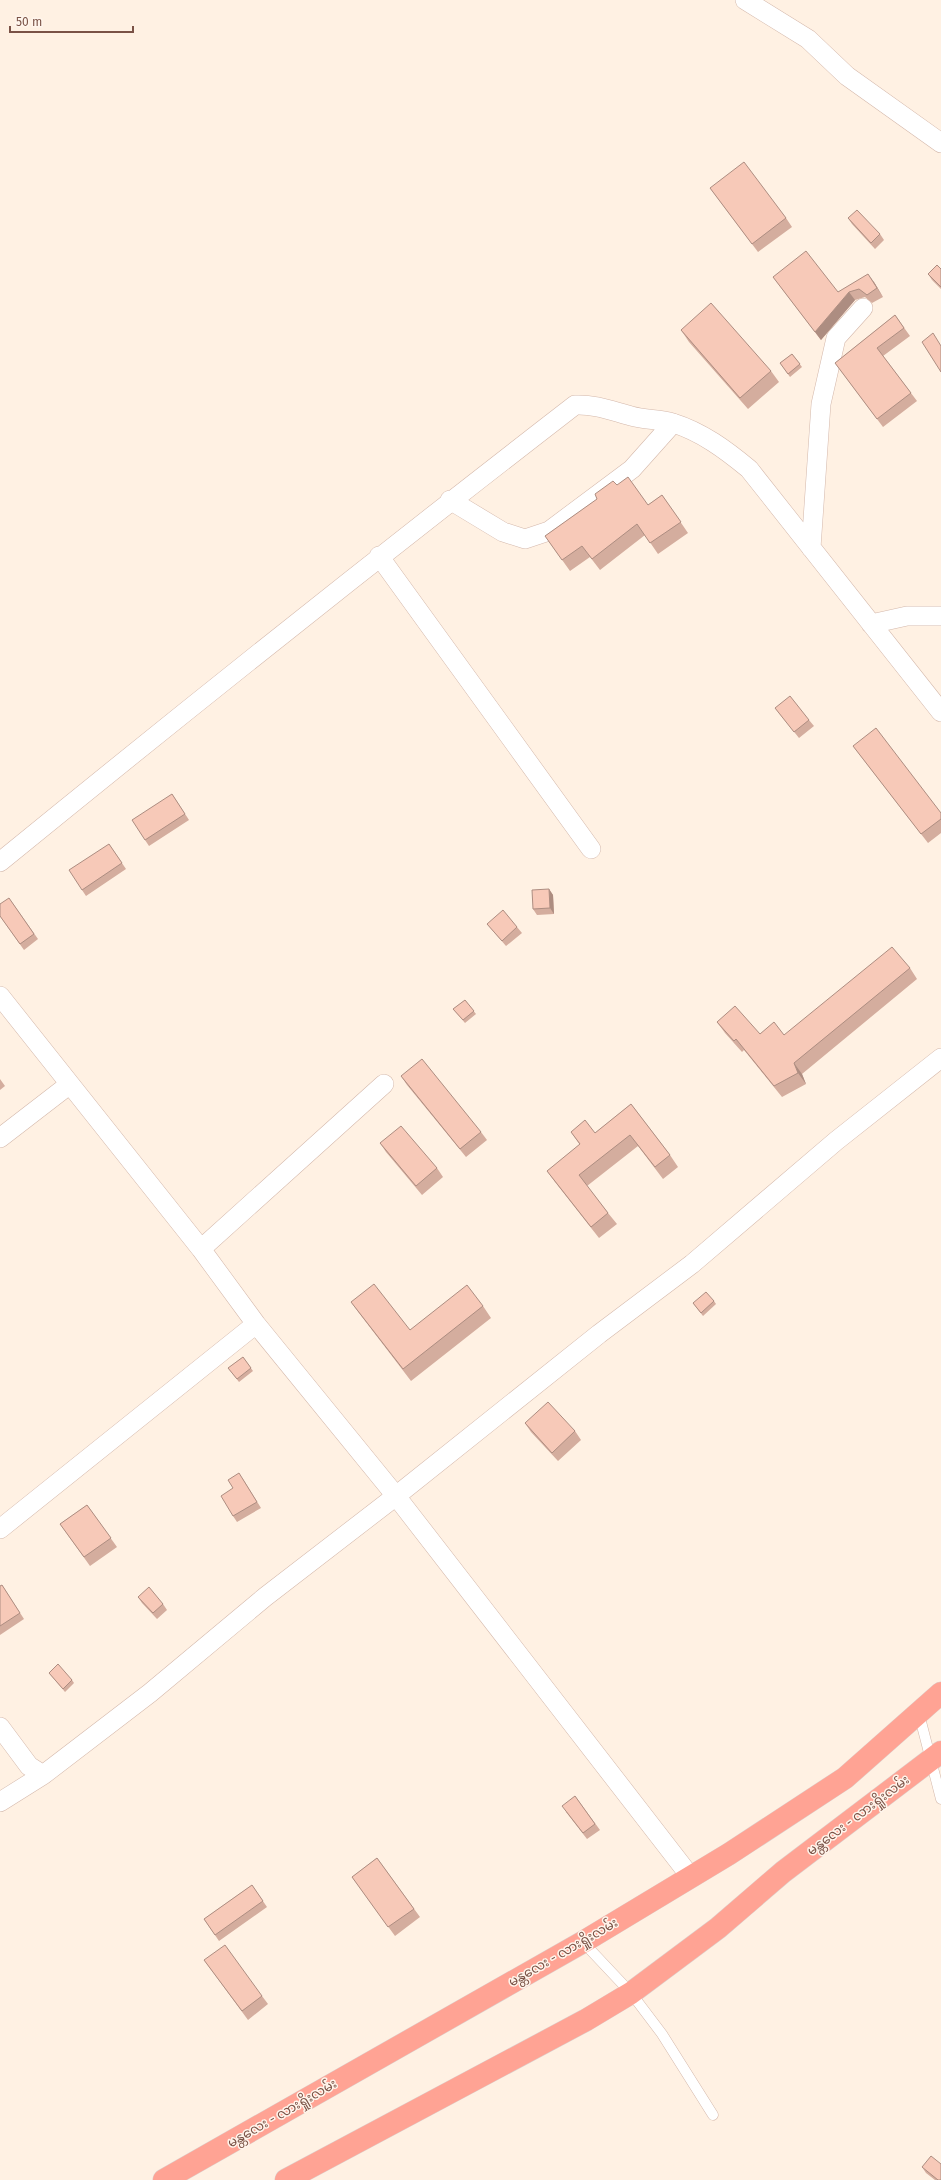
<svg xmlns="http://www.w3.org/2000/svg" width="941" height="2180" font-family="'Fira Sans','Noto Sans Myanmar',sans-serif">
<rect width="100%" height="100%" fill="#fff1e3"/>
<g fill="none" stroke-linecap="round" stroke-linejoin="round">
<g stroke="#d4b8ab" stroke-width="11">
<path id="lane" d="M919,1714L941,1799
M583,1942L631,1993L662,2034L713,2115"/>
</g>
<g stroke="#d4b8ab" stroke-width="20">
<path id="street" d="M745,0L808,39L847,76L941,143
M450,500L503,532L525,539L549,531L632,469L673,423
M811,548L821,404L836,338L863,308
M379,556L591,849
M871,624L907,616H941
M0,862C190,707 381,555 575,405C595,404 612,411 631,416C645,420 660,419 673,423C702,432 726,450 749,469L941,712
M0,996L201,1249L256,1324L396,1496L690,1876
M0,1138L70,1084
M201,1249L384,1084
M0,1529L256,1324
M0,1727L29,1766L43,1775L150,1693L265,1597L396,1496L599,1334L692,1264L836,1141L941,1058
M0,1802L43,1775"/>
</g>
<g stroke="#dcd2cf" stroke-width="23">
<path id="highway" d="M164,2180L583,1942L729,1854L845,1778L941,1693
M286,2180L586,2020L631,1993L718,1928L783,1872L941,1752"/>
</g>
<use href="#lane" stroke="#fff" stroke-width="10"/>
<use href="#street" stroke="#fff" stroke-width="19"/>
<use href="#highway" stroke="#ffa394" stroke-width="22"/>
</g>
<path fill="#d4ad9e" d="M710,188L786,218L792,227L758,252Z
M848,218L880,234L884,240L875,249L852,224Z
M941,269V289L932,280L928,274Z
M773,277L838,292L874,282L883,297L872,303L865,297L855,300L821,340Z
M895,315L910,336L883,356L917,401L883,427L835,363Z
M681,330L771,371L779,382L748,409L689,342Z
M792,354L802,367L790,377L780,363Z
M617,485L648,505L662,495L688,533L658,554L645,535L600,570L590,557L570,571L545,536Z
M775,708L809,720L814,726L799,738Z
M853,746L941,813V833L928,843Z
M172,794L189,820L149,846L145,840Z
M109,844L126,869L86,896L82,890Z
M549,889L553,895L554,914L537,915L533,909Z
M9,898L38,939L24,950L0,916Z
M487,924L517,927L522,933L506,946Z
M910,968L917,979L802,1074L806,1084L782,1097L744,1050L742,1052L725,1033L717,1022L760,1034L784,1035Z
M465,1000L476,1014L465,1023L453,1009Z
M401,1076L481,1132L487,1140L466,1157L407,1085Z
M0,1079L5,1086L0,1090Z
M631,1104L670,1155L678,1167L663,1179L638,1146L587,1186L608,1213L617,1224L599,1238L555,1182L547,1171L580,1145L571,1132L595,1133Z
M380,1143L437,1168L443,1177L422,1195L386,1152Z
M714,1301L716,1304L703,1316L693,1303Z
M351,1302L410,1330L483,1306L491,1318L411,1381L359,1313Z
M243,1357L253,1371L239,1382L228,1368Z
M525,1423L575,1431L581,1440L558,1461L531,1432Z
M243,1479L261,1508L237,1522L233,1516V1488Z
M87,1505L117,1547L90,1566L60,1524Z
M2,1585L24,1619L0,1635V1586Z
M138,1597L163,1604L167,1610L157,1619L142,1603Z
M49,1673L72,1680L74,1683L65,1692Z
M575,1796L600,1830L587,1839L566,1812Z
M377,1858L420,1917L395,1936L352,1877Z
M252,1885L267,1907L219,1941L204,1919Z
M204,1960L262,1996L268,2004L248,2020Z
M922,2167L941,2180H935L926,2173Z"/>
<path fill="#ad8d81" d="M868,274L874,282L883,297L877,288Z
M849,292L855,300L821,340L815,332Z
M549,889L553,895L554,914L550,908Z
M794,1063L802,1074L806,1084L798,1073Z"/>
<path fill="#f7c9b8" stroke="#ad8d81" d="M744,162L786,218L752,244L710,188Z
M857,210L880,234L871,243L848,218Z
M806,251L838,292L868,274L877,288L867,295L859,289L849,292L815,332L773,277Z
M937,265L941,269V287L928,274Z
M711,303L771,371L740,398L681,330Z
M895,315L904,328L877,348L911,393L877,419L835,363Z
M933,333L941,346V372L922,342Z
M792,354L800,364L788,374L780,363Z
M628,477L648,505L662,495L681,522L650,543L637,524L592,559L582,546L562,560L545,536L597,499L595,494L613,481L617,485Z
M790,696L809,720L794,732L775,708Z
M876,728L941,813V819L921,834L853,746Z
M172,794L185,814L145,840L132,820Z
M109,844L122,863L82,890L69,870Z
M549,889L550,908L533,909L532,890Z
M9,898L34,934L20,944L0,916V904Z
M503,910L517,927L502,941L487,924Z
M892,947L910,968L794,1063L798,1073L774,1086L736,1039L734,1041L717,1022L735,1006L760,1034L774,1022L784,1035Z
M465,1000L474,1011L463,1020L453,1009Z
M422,1059L481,1132L460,1149L401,1076Z
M631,1104L670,1155L655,1167L630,1135L579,1175L608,1213L591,1227L547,1171L580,1144L571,1132L585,1120L595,1133Z
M401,1126L437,1168L416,1186L380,1143Z
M374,1284L410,1330L467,1285L483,1306L403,1369L351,1302Z
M706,1292L714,1301L701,1313L693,1303Z
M243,1357L251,1368L237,1379L228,1368Z
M548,1402L575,1431L552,1453L525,1423Z
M239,1473L257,1502L233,1516L221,1496L233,1488L228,1480Z
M87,1505L111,1538L84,1557L60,1524Z
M2,1585L20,1613L0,1626V1586Z
M149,1587L163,1604L153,1613L138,1597Z
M58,1664L72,1680L63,1689L49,1673Z
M575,1796L595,1824L583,1833L562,1806Z
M377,1858L414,1909L388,1927L352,1877Z
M252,1885L263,1901L215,1935L204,1919Z
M225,1945L262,1996L242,2011L204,1960Z
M931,2156L941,2164V2180H938L922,2167Z"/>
<g text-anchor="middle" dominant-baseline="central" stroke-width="3" stroke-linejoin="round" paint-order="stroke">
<g font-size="13" fill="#7a5246" stroke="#fff5ec">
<text transform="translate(858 1815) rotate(-37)">မန္တလေး - လားရှိုးလမ်း</text>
<text transform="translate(563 1952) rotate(-30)">မန္တလေး - လားရှိုးလမ်း</text>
<text transform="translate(282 2113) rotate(-30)">မန္တလေး - လားရှိုးလမ်း</text>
</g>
</g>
<path d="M10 26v6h123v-6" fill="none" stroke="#7a5246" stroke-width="2"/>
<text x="16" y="26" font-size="12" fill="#7a5246" stroke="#fff5ec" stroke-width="3" paint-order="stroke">50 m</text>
</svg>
